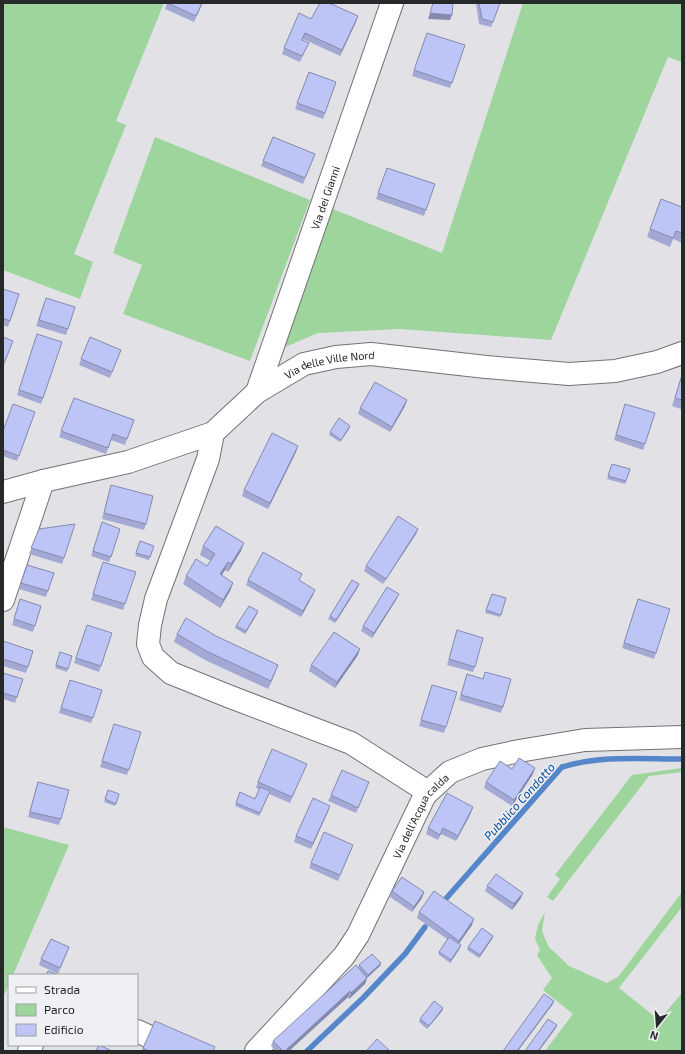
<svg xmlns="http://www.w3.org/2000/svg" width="685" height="1054" font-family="'Exo 2',sans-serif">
<rect width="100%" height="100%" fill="#e2e2e6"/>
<path fill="#9dd59d" d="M3,3H164L116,121L126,125L74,254L93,262L80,299L3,270Z
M523,3H682V62L668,57L551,340L400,329L318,333L278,350L328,207L442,253Z
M155,137L310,200L250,361L123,314L142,265L113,253Z
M682,768V772L649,776L553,901L547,897L560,879L555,875L632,775Z
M3,827L69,845L13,975H9V984L3,998Z
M682,892V907L619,988L659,1020L682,993V1051H545L573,1014L543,990L552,978L537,955L540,950L535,939L538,925L545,912L542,931L548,946L569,966L607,983L618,977Z"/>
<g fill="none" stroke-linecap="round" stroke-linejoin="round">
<path stroke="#5686ca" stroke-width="5.5" d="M443,902L562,767C601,755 641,759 682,759
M307,1051L363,998L405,954L425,927"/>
<g stroke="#737376" stroke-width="24">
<g id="minor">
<path id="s1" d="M257,392L392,3"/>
<path d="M213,433L208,459L156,599L150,625L148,644L153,657L171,673L228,696L351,743L428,792"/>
<path id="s2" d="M3,492L43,481L128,462L213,433L257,392L304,364L336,357L371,354L486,367L569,374L615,371L657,362L682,353"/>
<path d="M3,600L43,481"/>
<path d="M137,1031L180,1051"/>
<path d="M29,1051L32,1045"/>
<path id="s3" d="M256,1051L344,956L358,935L425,795L428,792L450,772L482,759L519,751L585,740L682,737"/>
</g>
</g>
<use href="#minor" stroke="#fff" stroke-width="22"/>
</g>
<path fill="#a3a9d4" d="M167,3H203L194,22L165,9Z
M476,3H500L491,27L479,24Z
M311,19L356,22L340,56L303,39L302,40L309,43L300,62L282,54L284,48Z
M427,33L465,45L450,88L412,76Z
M309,72L336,82L323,119L295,109Z
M273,137L315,154L303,184L261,166Z
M387,168L435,184L424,216L376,199Z
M661,199L682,207V243L673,239L670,247L647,237Z
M3,289L19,294L8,327L3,325Z
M44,303L68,329L66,335L36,326Z
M37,334L62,342L41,404L17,395Z
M90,337L119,355L110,378L79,365Z
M682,374V407L681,409L672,406Z
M74,398L134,420L125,445L111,440L106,454L59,437Z
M625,404L645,444L643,450L614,440Z
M405,406L390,432L358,414L360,408Z
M35,412L17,461L3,456V431Z
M349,429L340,442L329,435L330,432Z
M298,446L296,452L268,509L242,496L244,490Z
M612,464L630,469L625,484L607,479Z
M111,485L146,524L144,530L102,519Z
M102,522L120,529L109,562L91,556Z
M39,529L64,558L62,564L29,554Z
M418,529L416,534L383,584L364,571L366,566Z
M140,541L154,546L149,560L135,556Z
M203,546L241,551L228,572L225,570L222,575L233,583L230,591L220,608L183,584L186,576L207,566L211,561L200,555Z
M27,565L54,573L46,597L19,589Z
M101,567L125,604L123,610L91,600Z
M248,580L300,581L313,595L301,617L246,585Z
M359,584L358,587L335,623L328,619L330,616Z
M399,594L396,600L372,638L361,631L363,626Z
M492,594L506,598L500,617L485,613Z
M20,599L41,606L33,632L12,625Z
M638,599L656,653L654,659L622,648Z
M257,614L245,634L235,628L236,626Z
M85,630L112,633L99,672L74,663Z
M457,630L475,667L473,672L447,665Z
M177,634L275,673L268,689L205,660L174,642Z
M3,641L33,651L26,673L3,666Z
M60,652L72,656L67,672L55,668Z
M358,655L335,688L309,671L311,665Z
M485,672L503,707L501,713L459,700L467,674L483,679Z
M3,673L23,679L15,703L3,699Z
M70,680L102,690L91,723L59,713Z
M432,685L446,727L444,733L419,726Z
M112,730L141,732L127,775L100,767Z
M512,769L533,774L512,806L484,788L486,782Z
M304,770L290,803L269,794L259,816L235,806L240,792L255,799L259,789L256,788L258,782Z
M38,782L61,819L59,825L28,817L36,788Z
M367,788L356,813L328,801L331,795Z
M108,790L119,794L115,806L104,802Z
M330,806L311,849L294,842L296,836Z
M471,813L456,841L441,834L438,840L426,834L428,828Z
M353,845L338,881L309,868L311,863Z
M487,886L521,898L512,910L485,891Z
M392,891L424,892L422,898L412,912L390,897Z
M419,912L472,925L459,944L460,948L450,963L438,954L439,952L447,939L417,918Z
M493,936L492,939L479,958L467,950L468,947Z
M67,953L58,974L39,965L41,959Z
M381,963L380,966L367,978L365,984L349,999L348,997L289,1051H276L271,1046L273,1041L358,968L359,965Z
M443,1008L442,1011L427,1029L419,1022L420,1019Z
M143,1048L213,1051H141Z"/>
<path fill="#848aad" d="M430,13L452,15L450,20L428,19Z
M358,16L356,22L340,56L342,50Z
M407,400L405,406L390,432L392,427Z
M350,426L349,429L340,442L341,440Z
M298,446L296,452L268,509L270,503Z
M418,529L416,534L383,584L386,579Z
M244,543L241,551L228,572L231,564Z
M228,562L225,570L217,583L220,574Z
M233,583L230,591L220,608L223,600Z
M359,584L358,587L335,623L336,620Z
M315,590L313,595L301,617L303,611Z
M399,594L396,600L372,638L374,633Z
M258,611L257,614L245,634L246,631Z
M360,649L358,655L335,688L337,682Z
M278,665L275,673L268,689L271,681Z
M535,768L533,774L512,806L514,800Z
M330,806L328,812L311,849L313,843Z
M473,807L471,813L456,841L458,836Z
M424,892L422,898L412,912L414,907Z
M523,893L521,898L512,910L514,904Z
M474,919L472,925L457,946L459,941Z
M493,936L492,939L479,958L480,955Z
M461,945L460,948L450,963L451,960Z
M381,963L380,966L367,978L368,975Z
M367,978L365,984L349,999L351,993Z
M350,991L348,997L289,1051H285Z
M554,1001L553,1004L518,1051H517Z
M443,1008L442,1011L427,1029L429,1026Z
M557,1025L556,1028L539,1051H538Z"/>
<path fill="#bdc5f7" stroke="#848aad" d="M167,3H202L196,16Z
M320,3H329L358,16L342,50L305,33L302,40L309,43L302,56L284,48L299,13L311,19Z
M433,3H453L452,15L430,13Z
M479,3H500L493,22L482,19Z
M427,33L465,45L452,83L414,70Z
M309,72L336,82L325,113L297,103Z
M273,137L315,154L305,178L263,161Z
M387,168L435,184L426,210L378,193Z
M661,199L682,207V233L676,231L673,238L650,229Z
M3,289L19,294L10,321L3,318Z
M46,298L75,307L68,329L39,320Z
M37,334L62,342L43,398L19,390Z
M3,337L13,341L3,366Z
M90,337L121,350L112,372L81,359Z
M682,375V400L675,398Z
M375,382L407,400L392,427L360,408Z
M74,398L134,420L127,439L113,434L108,448L61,431Z
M13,404L35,412L19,456L3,450V431Z
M625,404L655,413L645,444L616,435Z
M339,418L350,426L341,440L330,432Z
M272,433L298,446L270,503L244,490Z
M612,464L630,469L626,481L608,476Z
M111,485L153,496L146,524L104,513Z
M398,516L418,529L386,579L366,566Z
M102,522L120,529L111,557L93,551Z
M75,524L64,558L31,548L39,529Z
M216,526L244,543L231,564L228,562L220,574L233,583L223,600L186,576L196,559L207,566L215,554L203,546Z
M140,541L154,546L150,557L136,553Z
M263,552L302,574L299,580L315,590L303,611L248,580Z
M103,562L136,572L125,604L93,594Z
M27,565L54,573L48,591L21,583Z
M352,580L359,584L336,620L330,616Z
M387,587L399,594L374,633L363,626Z
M492,594L506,598L501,615L486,610Z
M20,599L41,606L35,626L14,619Z
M638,599L670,609L656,653L624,643Z
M249,606L258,611L246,631L236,626Z
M186,618L216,636L278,665L271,681L208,652L177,634Z
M87,625L112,633L101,666L76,658Z
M457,630L483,638L475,667L449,659Z
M334,632L360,649L337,682L311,665Z
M3,641L33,651L28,667L3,659Z
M60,652L72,656L68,669L56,665Z
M485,672L511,679L503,707L461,695L467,674L483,679Z
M3,673L23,679L17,697L3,693Z
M70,680L102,690L93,718L61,708Z
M432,685L457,692L446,727L421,720Z
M114,724L141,732L129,770L102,761Z
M272,749L307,764L292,797L258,782Z
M519,758L535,768L514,800L486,782L500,761L512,769Z
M342,770L369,782L358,808L331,795Z
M38,782L69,790L61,819L30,812Z
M260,787L270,791L260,813L236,803L240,792L255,799Z
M108,790L119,794L116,804L105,799Z
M447,793L473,807L458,836L443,828L440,835L428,828Z
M313,798L330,806L313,843L296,836Z
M324,832L353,845L340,875L311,863Z
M496,874L523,893L514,904L487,886Z
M402,877L424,892L414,907L392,891Z
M434,891L474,919L459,941L419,912Z
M482,928L493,936L480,955L468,947Z
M449,937L461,945L451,960L439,952Z
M51,939L69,947L60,968L41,959Z
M372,954L381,963L368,975L359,965Z
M356,965L367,978L351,993L350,991L285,1051H283L273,1041Z
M48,971L58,975H46Z
M544,994L554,1001L517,1051H503Z
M434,1001L443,1008L429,1026L420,1019Z
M548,1019L557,1025L538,1051H525Z
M155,1021L215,1047L213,1051H149L143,1048Z
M377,1039L390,1051H369L367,1050Z
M99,1045L112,1051H96Z"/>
<g text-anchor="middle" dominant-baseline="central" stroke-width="3" stroke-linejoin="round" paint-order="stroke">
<g font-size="11" fill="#272829" stroke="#eff0f3">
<text stroke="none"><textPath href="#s1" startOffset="206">Via dei Gianni</textPath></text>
<text stroke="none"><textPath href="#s2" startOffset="358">Via delle Ville Nord</textPath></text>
<text stroke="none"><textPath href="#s3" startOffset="290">Via dell'Acqua calda</textPath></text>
</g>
<g font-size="12" font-style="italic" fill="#034899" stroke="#eff0f3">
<text transform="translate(519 801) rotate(-48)">Pubblico Condotto</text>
</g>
</g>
<rect width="685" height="1054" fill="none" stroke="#272829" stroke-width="8"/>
<rect x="8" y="974" width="130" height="72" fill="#eff0f3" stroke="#9fa0a2"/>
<rect x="16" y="987" width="20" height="6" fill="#ffffff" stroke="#9fa0a2"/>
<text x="44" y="994" font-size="12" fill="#272829">Strada</text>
<rect x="16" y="1004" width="20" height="12" fill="#9dd59d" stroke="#9fa0a2"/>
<text x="44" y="1014" font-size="12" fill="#272829">Parco</text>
<rect x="16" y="1024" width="20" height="12" fill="#bdc5f7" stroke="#9fa0a2"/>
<text x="44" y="1034" font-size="12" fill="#272829">Edificio</text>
<g transform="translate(657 1026) rotate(197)" stroke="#eff0f3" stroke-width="3" paint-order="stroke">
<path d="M0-3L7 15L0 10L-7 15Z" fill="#272829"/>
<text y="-6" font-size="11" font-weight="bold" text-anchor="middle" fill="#272829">N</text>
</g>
</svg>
